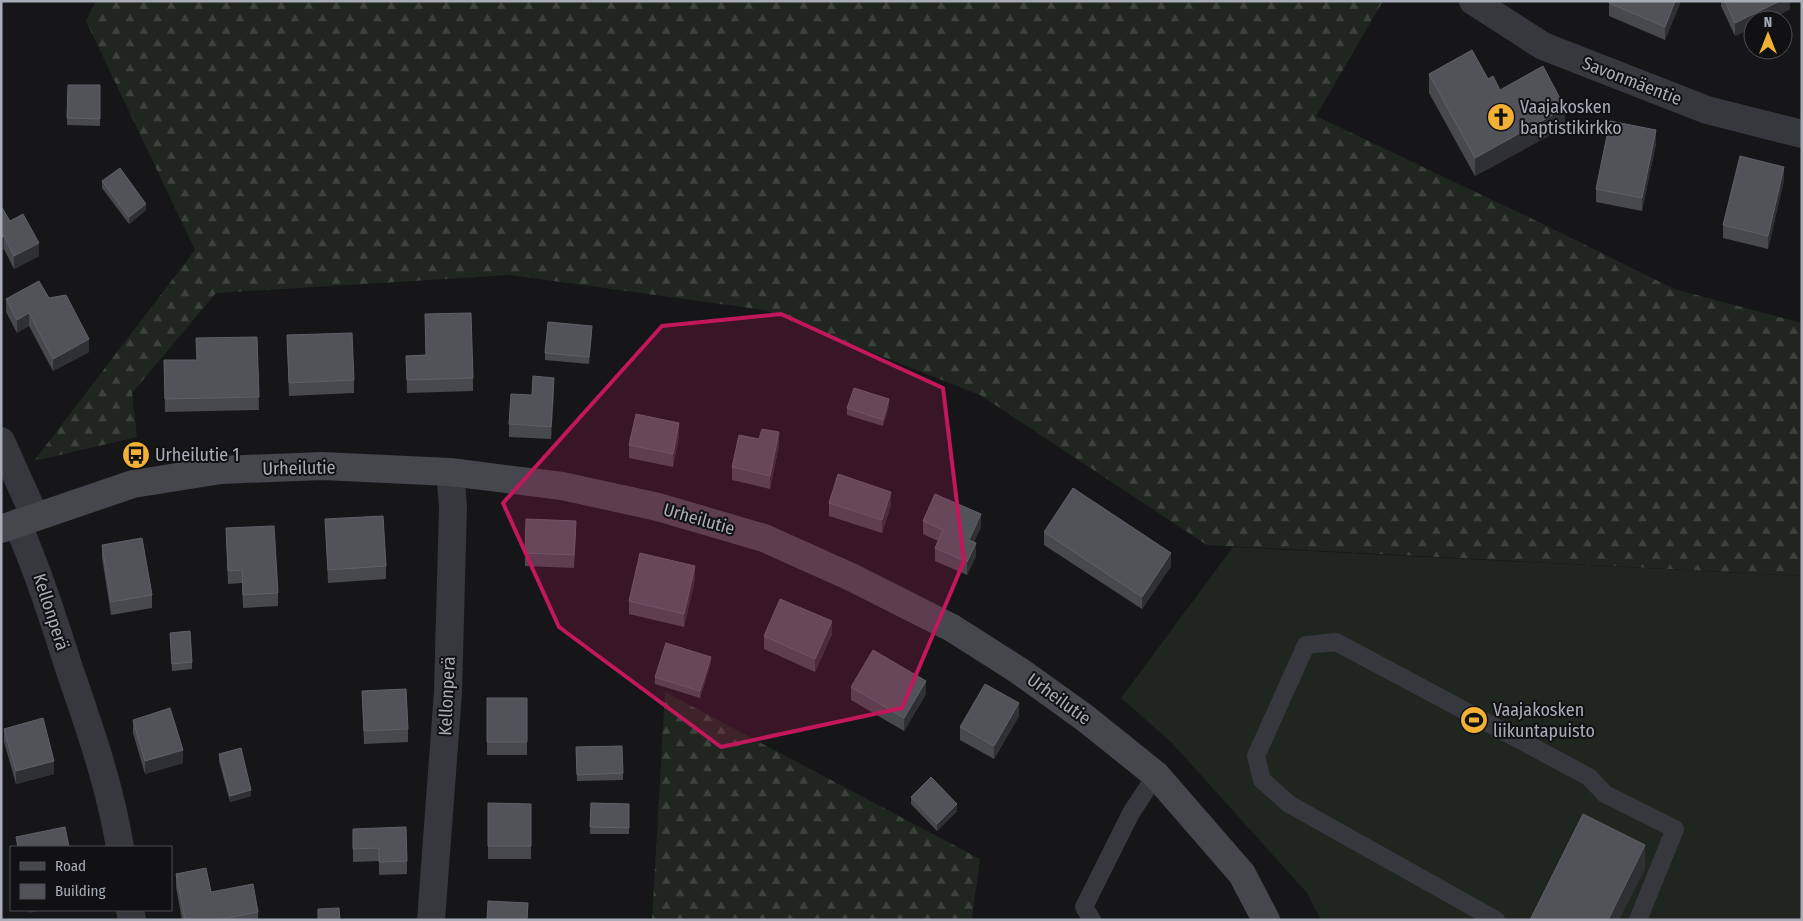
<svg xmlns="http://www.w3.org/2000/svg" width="1803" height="921" font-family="'Fira Sans Condensed',sans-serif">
<defs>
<pattern id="forest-firs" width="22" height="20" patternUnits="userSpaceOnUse" patternTransform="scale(1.25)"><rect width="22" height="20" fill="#1e261f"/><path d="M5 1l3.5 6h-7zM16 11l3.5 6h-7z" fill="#3c433d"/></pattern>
</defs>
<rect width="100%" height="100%" fill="#161618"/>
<path fill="url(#forest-firs)" d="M96,1H1383L1316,116L1543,224L1674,289L1802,323V576L1207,545L980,395L764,310L510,275L216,293L132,393L137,437L34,461L195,250L86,21Z
M665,692L980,859L972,917L974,920H652Z"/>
<path fill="#1e261f" d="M1233,547L1802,576V920H1321L1307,893L1172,743L1121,698Z"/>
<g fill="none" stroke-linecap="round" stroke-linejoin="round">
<path stroke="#37383d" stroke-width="18" d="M1092,920L1084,907L1131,813L1156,775
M1496,920L1289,804L1262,780L1256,756L1306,645L1336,642L1589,777L1605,794L1675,829L1638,920"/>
<path stroke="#37383d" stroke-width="28" d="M1473,1L1543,46L1707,110L1802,134
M1,441L35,517
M17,523C38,571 54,621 70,671C90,729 110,786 120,847
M130,910L132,920
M431,920L448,692L453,506L450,472"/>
<path stroke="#45474d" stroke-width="28" d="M1,529L133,484L221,470L322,466L450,472L562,486L658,507L764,538L851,577L952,628L1018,670L1085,718L1156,775L1242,874L1266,920"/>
</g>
<path fill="#47494d" d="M1681,1L1665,40L1609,16V3Z
M1721,1H1790V9L1735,36L1721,6Z
M1429,74L1500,90L1565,127L1475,176L1429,93Z
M100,85V126L67,125V118Z
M1656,143L1642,211L1596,202V189Z
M1784,180L1768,249L1723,238V225Z
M102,181L146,210L129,224L102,188Z
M1,206L10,221L39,256L14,269L4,249Z
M49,298L89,352L53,371L29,326L17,333L6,312V299Z
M592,333L589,364L545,360V353Z
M287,335L354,380V393L289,396Z
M257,337L259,410L165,412L164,360H197Z
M426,355L473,378V391L407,393L406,356Z
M554,391L551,439L509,437V424L532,395Z
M889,406L883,426L847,415V408Z
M679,436L673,467L629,458V445Z
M779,445L770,489L732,480V467Z
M829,503L891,505L882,533L829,516Z
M325,519L386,566V579L328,583Z
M923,521L981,527L974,542L976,556L967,575L935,561V548L938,541L923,534Z
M226,528L278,593V606L243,608L242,583L228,584Z
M1044,532L1171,566L1142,609L1044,545Z
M576,534L574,568L525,566V553Z
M102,545L152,595V608L111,615L102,558Z
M695,579L684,627L629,614V601Z
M170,633L192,662V669L172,671Z
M832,634L815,672L764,649V636Z
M711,663L700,698L655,684V677Z
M851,687L926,694L904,731L851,700Z
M362,691L408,729V742L364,744Z
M487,698H527V755H487Z
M1019,716L994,759L960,740V727Z
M133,720L183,763L145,774L133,733Z
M4,729L54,774L16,784L4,742Z
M576,747L623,773V780L577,781Z
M219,754L251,796L230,802L219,761Z
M911,797L957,811L937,831L911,804Z
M488,803L531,804V859H488Z
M591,803L629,804V834H590Z
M353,829L407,861V874L379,875V861L353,862Z
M176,874L211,892L258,912V920H182L176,887Z"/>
<path fill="#2f3033" d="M1675,1H1681L1665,40V27Z
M1780,1H1790V9L1768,20H1753V27L1735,36V23Z
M1565,108V127L1475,176V158Z
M1656,130V143L1642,211V198Z
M1784,167V180L1768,249V236Z
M146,204V210L129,224V217Z
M4,236V249L1,251V238Z
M39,243V256L14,269V256Z
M29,313V326L17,333V320Z
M592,326V333L589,364V357Z
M89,339V352L53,371V359Z
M554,378V391L551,439V427Z
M889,399V406L883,426V420Z
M679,423V436L673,467V454Z
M779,432V445L770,489V476Z
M891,492V505L882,533V520Z
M981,514V527L969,553V540Z
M976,543V556L967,575V562Z
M1171,553V566L1142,609V597Z
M695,566V579L684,627V614Z
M832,621V634L815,672V659Z
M711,657V663L700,698V691Z
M926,681V694L904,731V718Z
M1019,703V716L994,759V746Z
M183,750V763L145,774V761Z
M54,761V774L16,784V771Z
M251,790V796L230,802V796Z
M957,804V811L937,831V824Z
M1645,845V869L1619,920H1608Z
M29,910H42L29,913Z"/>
<path fill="#525359" stroke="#5f6168" d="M1609,1H1675L1665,27L1609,3Z
M1725,1H1780L1735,23Z
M1472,50L1488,79L1493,76L1500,90L1543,66L1565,108L1475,158L1429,74Z
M68,85H100V119L67,118Z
M1610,121L1656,130L1642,198L1596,189Z
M1740,156L1784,167L1768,236L1723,225Z
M120,168L146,204L129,217L102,181Z
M1,206L10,221L23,214L39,243L14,256L4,236L1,238Z
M39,281L49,298L66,295L89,339L53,359L29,313L17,320L6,299Z
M471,313L473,378L407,380L406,356L426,355L425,314Z
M548,322L592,326L589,357L545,353Z
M352,333L354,380L289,383L287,335Z
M257,337L259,397L165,399L164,360H197L196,338Z
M533,376L554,378L551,427L509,424L511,394L532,395Z
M854,388L889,399L883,420L847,408Z
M636,414L679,423L673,454L629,445Z
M762,429L779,432L770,476L732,467L739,435L759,439Z
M838,474L891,492L882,520L829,503Z
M1073,488L1171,553L1142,597L1044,532Z
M935,494L981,514L969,540L976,543L967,562L935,548L943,530L923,521Z
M383,516L386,566L328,570L325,519Z
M526,519L576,521L574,555L525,553Z
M274,526L278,593L243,595L242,570L228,571L226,528Z
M142,538L152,595L111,602L102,545Z
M640,553L695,566L684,614L629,601Z
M780,599L832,621L815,659L764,636Z
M190,631L192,662L172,664L170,633Z
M666,643L711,657L700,691L655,677Z
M873,650L926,681L904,718L851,687Z
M985,684L1019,703L994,746L960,727Z
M406,689L408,729L364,731L362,691Z
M487,698H527V742H487Z
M170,708L183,750L145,761L133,720Z
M43,718L54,761L16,771L4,729Z
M622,746L623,773L577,775L576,747Z
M241,748L251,790L230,796L219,754Z
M931,777L957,804L937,824L911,797Z
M488,803L531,804V846H488Z
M591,803L629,804V828L590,827Z
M1583,814L1645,845L1608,920H1530Z
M65,827L69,847H18L16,837Z
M406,827L407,861L379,862V848L353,849V829Z
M206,868L211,892L253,884L258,912L217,920H185L176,874Z
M488,901L528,903L527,920H487Z
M339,908L340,920H318V909Z"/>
<path fill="#c2185b" fill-opacity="0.2" stroke="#c2185b" stroke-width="4" stroke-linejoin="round" d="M781,314L943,388L964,561L902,708L721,747L559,627L503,503L662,326Z"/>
<defs>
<g id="church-disc" transform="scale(1.4375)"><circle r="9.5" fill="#f2b134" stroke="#111113"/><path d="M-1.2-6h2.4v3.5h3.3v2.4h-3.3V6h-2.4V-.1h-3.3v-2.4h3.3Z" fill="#111"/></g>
<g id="bus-disc" transform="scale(1.4375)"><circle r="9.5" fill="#f2b134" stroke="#111113"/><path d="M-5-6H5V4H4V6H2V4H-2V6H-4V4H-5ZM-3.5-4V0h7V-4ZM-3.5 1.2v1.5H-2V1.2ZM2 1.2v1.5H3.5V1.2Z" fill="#111"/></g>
<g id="stadium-disc" transform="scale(1.4375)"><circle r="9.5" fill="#f2b134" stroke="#111113"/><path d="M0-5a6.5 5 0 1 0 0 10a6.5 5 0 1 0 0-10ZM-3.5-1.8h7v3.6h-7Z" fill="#111"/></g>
</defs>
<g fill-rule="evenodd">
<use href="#church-disc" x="1501" y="117"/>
<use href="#bus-disc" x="136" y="455"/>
<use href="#stadium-disc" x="1474" y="720"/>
</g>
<g text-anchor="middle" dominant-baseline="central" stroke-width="4" stroke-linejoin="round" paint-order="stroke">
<g font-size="18" fill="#a8adb8" stroke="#111113">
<text transform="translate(1632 81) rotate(21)">Savonmäentie</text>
<text transform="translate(299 468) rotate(-1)">Urheilutie</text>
<text transform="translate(699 519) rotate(16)">Urheilutie</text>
<text transform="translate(51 612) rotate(72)">Kellonperä</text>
<text transform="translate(447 696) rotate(-87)">Kellonperä</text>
<text transform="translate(1059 699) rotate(36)">Urheilutie</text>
</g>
<g font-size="18" fill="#a8adb8" stroke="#111113" text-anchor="start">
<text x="1520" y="107">Vaajakosken<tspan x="1520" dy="21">baptistikirkko</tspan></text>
<text x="155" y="455">Urheilutie 1</text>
<text x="1493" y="710">Vaajakosken<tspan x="1493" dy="21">liikuntapuisto</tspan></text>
</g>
</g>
<rect width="1803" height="921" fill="none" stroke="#a8adb8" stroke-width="5"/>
<rect x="10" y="846" width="162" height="65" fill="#111113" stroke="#4d4f55"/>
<rect x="20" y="862" width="25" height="8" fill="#45474d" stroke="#4d4f55"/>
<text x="55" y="871" font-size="15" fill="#a8adb8">Road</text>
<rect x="20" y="884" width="25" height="15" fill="#525359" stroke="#4d4f55"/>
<text x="55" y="896" font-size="15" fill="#a8adb8">Building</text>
<g transform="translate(1768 35)"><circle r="24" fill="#111113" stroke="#4d4f55"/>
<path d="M0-4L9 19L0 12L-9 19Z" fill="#f2b134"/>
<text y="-8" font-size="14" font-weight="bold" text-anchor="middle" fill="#a8adb8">N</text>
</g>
</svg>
